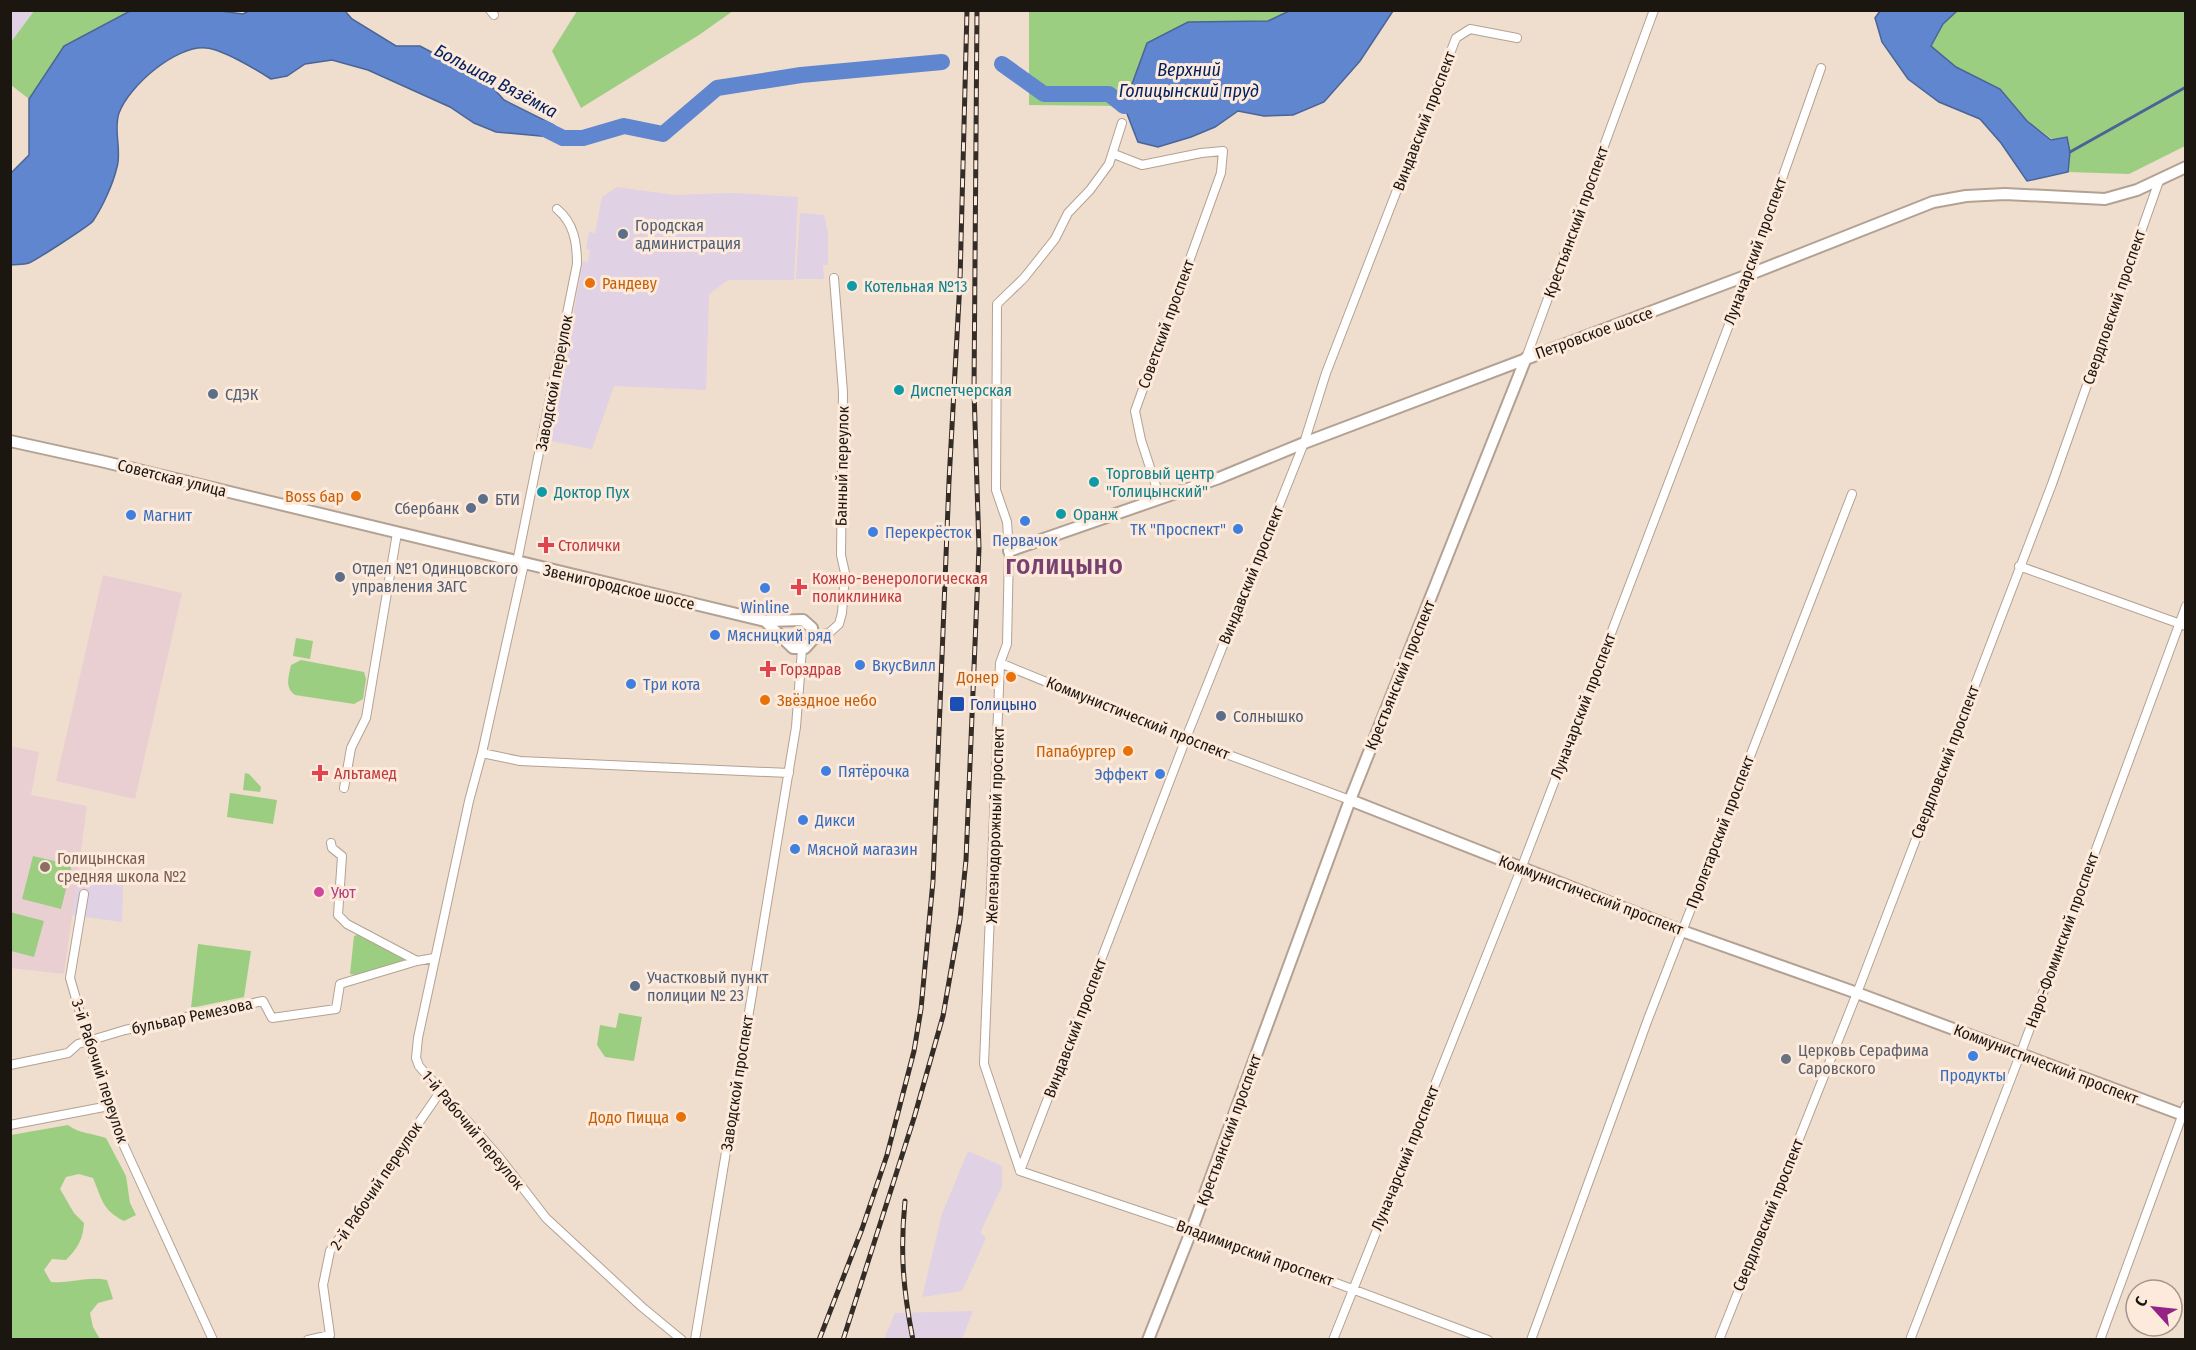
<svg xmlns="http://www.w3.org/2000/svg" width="2196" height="1350" font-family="'Fira Sans Condensed',sans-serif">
<rect width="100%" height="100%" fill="#efddce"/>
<path fill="#e0d1e4" d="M11,11H34L11,42Z
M617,187L674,195L735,193L798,197L794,280H728L709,294L706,390L614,386L592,449L550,441L583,261L588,262L590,250L586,249L589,232L595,233L602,197Z
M800,213L824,215L828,233V265H823L824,279H796Z
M77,879L123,885L122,922L72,915Z
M968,1151L1002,1166V1186L980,1233L986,1238L962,1291L922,1297L942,1214Z
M973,1311L962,1339H884L895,1313Z"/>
<path fill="#eacfd2" d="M103,575L182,593L135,799L56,781Z
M11,746L39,752L31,795L87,806L64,974L11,968Z"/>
<path fill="#9cce82" d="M34,11H130L64,46L29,99L11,85V42Z
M577,11V10L733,11L699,35L581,108L552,51Z
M1029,11H1289L1269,21L1188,22L1147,43L1124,106L1029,105Z
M1957,11H2185V146L2129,174L2068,172L2070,152L2027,121L2000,89L1956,67L1931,46L1943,24Z
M296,638L313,641L310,659L293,656Z
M301,660L364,672L366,679L363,699L354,704L295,695C284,687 289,676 291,665Z
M245,773L249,774L261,787L260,792L243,790Z
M230,793L277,800L273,824L227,817Z
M33,856L72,865L61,909L22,899Z
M10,912L44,921L34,957L11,951Z
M360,934L405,958L404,961L356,975L350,974L354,936Z
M198,944L251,951L244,997L191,1008Z
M619,1013L642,1017L634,1061L605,1057L597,1045L600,1025L616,1028Z
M68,1125C80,1134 92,1133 106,1138L126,1176L130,1203L136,1215L124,1221C102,1210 102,1199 93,1178L79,1174L66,1177L60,1189L74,1213L84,1223C83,1239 78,1248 66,1260L52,1259L44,1270L51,1282C70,1284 88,1276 107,1280L113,1299L98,1303L90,1313L93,1327L100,1339H11V1135Z"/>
<path fill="#5f86cf" stroke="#4b6496" stroke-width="1.5" d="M220,11L243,14L251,10L345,11L352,19L396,46H420L456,65L477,70L504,100L554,125L563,138L496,132L474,123L450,107L368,70L332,60L305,64L287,76L271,79C257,70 222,49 206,48C176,45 129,86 119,113C113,129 122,150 117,167C113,184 103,206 93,221C89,226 36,260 29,263C23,265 16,264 11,265V173L29,155V99L64,46L130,11Z
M1289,11H1393L1360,61L1324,102L1293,115L1264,116L1238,111L1215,127L1191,137L1158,147L1138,142L1124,106L1147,43L1188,22L1268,21Z
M1880,11H1957L1943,24L1931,46L1956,67L2000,89L2027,121L2051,140L2067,137L2070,152L2068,172L2027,181L2001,143L1980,119L1939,102L1908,79L1882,42L1875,18Z"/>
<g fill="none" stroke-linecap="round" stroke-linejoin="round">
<path stroke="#4b6496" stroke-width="3" d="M2070,152L2186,87"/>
<path stroke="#5f86cf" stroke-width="16" d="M1002,64L1044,94H1109L1124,106L1145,101
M543,128L563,138H583L624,126L663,134L717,88L801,75L942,62"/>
<g stroke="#b3a293" stroke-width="10">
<path id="street" d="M490,10L494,15
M1114,154L1142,165L1201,153L1223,151L1221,173L1135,411L1141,440L1160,498
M1526,358L1654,10
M517,562L577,264C577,243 574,223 557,209
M524,564L482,753L469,801L418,1038L416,1058L419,1066L499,1157L546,1218L642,1307L682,1340
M2019,566L2186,626
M813,636L829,633L839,624L842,613L845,573L841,555L843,392L834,278
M1000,663L1186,739L1350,800
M482,753L520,761L789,773
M344,788L351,748L366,718L397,533
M331,843L332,848L342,856L338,915L347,924L417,961L434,958
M84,894L70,978L88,1040L119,1135L213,1340
M10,1065L68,1053L78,1044L125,1030L263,1001L272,1018L336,1009L340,984L417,961
M10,1125L109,1106
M1020,1171L1190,728L1304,443L1326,373L1456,38L1470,29L1517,38
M1020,1171L984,1064L1000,663L1007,644L1009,551L1007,522L996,490L997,304L1024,278L1055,239L1068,213L1090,190L1109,164L1122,123
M1020,1171L1192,1229L1488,1340
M308,1340L330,1335L323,1285L330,1251L370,1197L396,1156L440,1092
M695,1340L796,727L802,649
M1333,1340L1521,869L1748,275L1821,68
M1531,1340L1648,1019L1852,494
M1719,1340L1857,993L2052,484L2159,181
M1910,1340L2020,1055L2186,606
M2100,1340L2186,1105"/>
</g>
<g stroke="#b3a293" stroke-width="14">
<path id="secondary" d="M10,441L101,461L765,621L803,620L812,628L813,639L805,648H793L765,621
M1009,551L1219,478L1304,443L1748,275L1933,202L1966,196L2005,194L2105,199L2137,190L2186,167
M1350,800L1682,931L1857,993L2186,1116
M1148,1340L1192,1229L1350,800L1526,358"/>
</g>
<use href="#street" stroke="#fff" stroke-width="8"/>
<use href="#secondary" stroke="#fff" stroke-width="10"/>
<g stroke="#342d27" stroke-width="5">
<path id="rail" d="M905,1201C900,1252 903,1289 913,1340
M819,1340L862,1229L887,1155L914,1051L921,1009L933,881L949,481L960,281L967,10
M843,1340L914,1118L943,1016L960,919L966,860L979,548L974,391L977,10"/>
</g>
<use href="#rail" stroke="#fdeadb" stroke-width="3" stroke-dasharray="9" stroke-linecap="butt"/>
</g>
<g fill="#5c6f8a" stroke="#fdeadb" stroke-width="2">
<circle cx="623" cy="234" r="6"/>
<circle cx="213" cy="394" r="6"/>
<circle cx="483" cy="499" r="6"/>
<circle cx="471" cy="508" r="6"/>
<circle cx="340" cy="577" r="6"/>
<circle cx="1221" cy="716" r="6"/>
<circle cx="635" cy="986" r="6"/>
</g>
<g fill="#e8710a" stroke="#fdeadb" stroke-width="2">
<circle cx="590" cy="283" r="6"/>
<circle cx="356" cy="496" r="6"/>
<circle cx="1011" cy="677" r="6"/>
<circle cx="765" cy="700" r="6"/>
<circle cx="1128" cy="751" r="6"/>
<circle cx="681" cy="1117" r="6"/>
</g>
<g fill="#0f9aa8" stroke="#fdeadb" stroke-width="2">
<circle cx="852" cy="286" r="6"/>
<circle cx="899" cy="390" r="6"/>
<circle cx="1094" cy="482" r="6"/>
<circle cx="542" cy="492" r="6"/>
<circle cx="1061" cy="514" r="6"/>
</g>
<g fill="#3f7fe0" stroke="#fdeadb" stroke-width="2">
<circle cx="131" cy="515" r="6"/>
<circle cx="1025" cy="521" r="6"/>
<circle cx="1238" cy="529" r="6"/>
<circle cx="873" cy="532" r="6"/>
<circle cx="765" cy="588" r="6"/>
<circle cx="715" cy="635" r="6"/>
<circle cx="860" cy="665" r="6"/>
<circle cx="631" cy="684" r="6"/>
<circle cx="826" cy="771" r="6"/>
<circle cx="1160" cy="774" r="6"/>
<circle cx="803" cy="820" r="6"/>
<circle cx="795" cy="849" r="6"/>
<circle cx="1973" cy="1056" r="6"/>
</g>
<g fill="#e0444e" stroke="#fdeadb" stroke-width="2">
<path d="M543 536h6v6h6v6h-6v6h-6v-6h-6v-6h6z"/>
<path d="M796 578h6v6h6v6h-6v6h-6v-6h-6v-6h6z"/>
<path d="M765 660h6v6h6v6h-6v6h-6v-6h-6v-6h6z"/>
<path d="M317 764h6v6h6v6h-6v6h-6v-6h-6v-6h6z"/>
</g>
<rect fill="#1a4fb4" stroke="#fdeadb" stroke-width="2" x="949" y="696" width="16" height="16" rx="3"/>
<circle fill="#8d6e63" stroke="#fdeadb" stroke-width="2" cx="45" cy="867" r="6"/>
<circle fill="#d1479c" stroke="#fdeadb" stroke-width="2" cx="319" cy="892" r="6"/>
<circle fill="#6b7280" stroke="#fdeadb" stroke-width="2" cx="1786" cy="1059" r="6"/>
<g text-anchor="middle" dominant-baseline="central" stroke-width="6" stroke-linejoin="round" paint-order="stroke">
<g font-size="16" fill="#1c1611" stroke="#fdeadb">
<text transform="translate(1424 121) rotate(-69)">Виндавский проспект</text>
<text transform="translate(1576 222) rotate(-70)">Крестьянский проспект</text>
<text transform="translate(1755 251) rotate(-70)">Луначарский проспект</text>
<text transform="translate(2114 307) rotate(-71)">Свердловский проспект</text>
<text transform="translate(1166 324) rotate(-70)">Советский проспект</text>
<text transform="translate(1594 333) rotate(-20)">Петровское шоссе</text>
<text transform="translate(554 383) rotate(-79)">Заводской переулок</text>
<text transform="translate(842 466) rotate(-89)">Банный переулок</text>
<text transform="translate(172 478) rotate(14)">Советская улица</text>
<text transform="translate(1251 575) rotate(-68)">Виндавский проспект</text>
<text transform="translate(619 587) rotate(13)">Звенигородское шоссе</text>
<text transform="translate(1400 675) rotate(-68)">Крестьянский проспект</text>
<text transform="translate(1583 706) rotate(-69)">Луначарский проспект</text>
<text transform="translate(1138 718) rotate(22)">Коммунистический проспект</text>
<text transform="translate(1945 762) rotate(-69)">Свердловский проспект</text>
<text transform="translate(995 825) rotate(-88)">Железнодорожный проспект</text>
<text transform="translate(1720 832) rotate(-69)">Пролетарский проспект</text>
<text transform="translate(1591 895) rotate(21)">Коммунистический проспект</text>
<text transform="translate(2062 940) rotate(-70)">Наро-Фоминский проспект</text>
<text transform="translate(192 1016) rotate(-12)">бульвар Ремезова</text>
<text transform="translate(1075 1028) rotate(-69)">Виндавский проспект</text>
<text transform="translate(2046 1064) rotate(21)">Коммунистический проспект</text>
<text transform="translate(100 1071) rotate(72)">3-й Рабочий переулок</text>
<text transform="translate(737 1083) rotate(-81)">Заводской проспект</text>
<text transform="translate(473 1130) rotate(50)">1-й Рабочий переулок</text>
<text transform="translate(1229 1130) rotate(-70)">Крестьянский проспект</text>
<text transform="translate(1405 1158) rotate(-68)">Луначарский проспект</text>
<text transform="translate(376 1186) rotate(-56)">2-й Рабочий переулок</text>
<text transform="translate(1768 1215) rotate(-68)">Свердловский проспект</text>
<text transform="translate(1255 1253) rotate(20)">Владимирский проспект</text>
</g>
<g font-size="16" fill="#4e5e75" stroke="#fdeadb" text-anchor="start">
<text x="635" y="225">Городская<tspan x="635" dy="18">администрация</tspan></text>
<text x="225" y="394">СДЭК</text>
<text x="495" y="499">БТИ</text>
<text x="459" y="508" text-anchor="end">Сбербанк</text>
<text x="352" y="568">Отдел №1 Одинцовского<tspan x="352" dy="18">управления ЗАГС</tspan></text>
<text x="1233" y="716">Солнышко</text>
<text x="647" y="977">Участковый пункт<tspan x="647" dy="18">полиции № 23</tspan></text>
</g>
<g font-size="16" fill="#c56008" stroke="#fdeadb" text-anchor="end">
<text x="602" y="283" text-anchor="start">Рандеву</text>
<text x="344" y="496">Boss бар</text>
<text x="999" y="677">Донер</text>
<text x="777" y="700" text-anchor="start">Звёздное небо</text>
<text x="1116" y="751">Папабургер</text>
<text x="669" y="1117">Додо Пицца</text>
</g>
<g font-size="16" fill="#0d838f" stroke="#fdeadb" text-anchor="start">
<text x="864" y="286">Котельная №13</text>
<text x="911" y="390">Диспетчерская</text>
<text x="1106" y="473">Торговый центр<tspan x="1106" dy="18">"Голицынский"</tspan></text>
<text x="554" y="492">Доктор Пух</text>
<text x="1073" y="514">Оранж</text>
</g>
<g font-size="16" fill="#366cbe" stroke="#fdeadb" text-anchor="start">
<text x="143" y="515">Магнит</text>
<text x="1226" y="529" text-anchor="end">ТК "Проспект"</text>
<text x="885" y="532">Перекрёсток</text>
<text x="1025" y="540" text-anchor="middle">Первачок</text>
<text x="765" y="607" text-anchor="middle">Winline</text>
<text x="727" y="635">Мясницкий ряд</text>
<text x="872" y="665">ВкусВилл</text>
<text x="643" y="684">Три кота</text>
<text x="838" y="771">Пятёрочка</text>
<text x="1148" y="774" text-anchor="end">Эффект</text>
<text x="815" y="820">Дикси</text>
<text x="807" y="849">Мясной магазин</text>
<text x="1973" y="1075" text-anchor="middle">Продукты</text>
</g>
<g font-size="16" fill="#be3a42" stroke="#fdeadb" text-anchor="start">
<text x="558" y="545">Столички</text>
<text x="812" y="578">Кожно-венерологическая<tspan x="812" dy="18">поликлиника</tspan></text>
<text x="780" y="669">Горздрав</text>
<text x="334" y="773">Альтамед</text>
</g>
<g font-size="16" fill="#164399" stroke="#fdeadb" text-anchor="start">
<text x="970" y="704">Голицыно</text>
</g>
<g font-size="16" fill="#785e54" stroke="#fdeadb" text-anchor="start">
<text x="57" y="858">Голицынская<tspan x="57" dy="18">средняя школа №2</tspan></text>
</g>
<g font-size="16" fill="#b23c85" stroke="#fdeadb" text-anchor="start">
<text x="331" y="892">Уют</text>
</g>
<g font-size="16" fill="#5b616d" stroke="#fdeadb" text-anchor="start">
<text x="1798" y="1050">Церковь Серафима<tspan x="1798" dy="18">Саровского</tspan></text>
</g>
<g font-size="18" font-style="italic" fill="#032262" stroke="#fdeadb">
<text x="1189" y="70">Верхний<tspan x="1189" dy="21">Голицынский пруд</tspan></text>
<text transform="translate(496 81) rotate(28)">Большая Вязёмка</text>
</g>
<g font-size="22" font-weight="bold" letter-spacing="1.5" fill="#79416f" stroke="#fdeadb">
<text x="1065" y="566">ГОЛИЦЫНО</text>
</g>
</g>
<rect width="2196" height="1350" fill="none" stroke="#1c1611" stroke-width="24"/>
<g transform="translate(2154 1308) rotate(297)"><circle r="28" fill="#fdeadb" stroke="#a3958a" stroke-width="1.5"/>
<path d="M0-4.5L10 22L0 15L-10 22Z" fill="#932486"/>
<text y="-9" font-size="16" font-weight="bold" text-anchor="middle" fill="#1c1611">С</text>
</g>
</svg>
